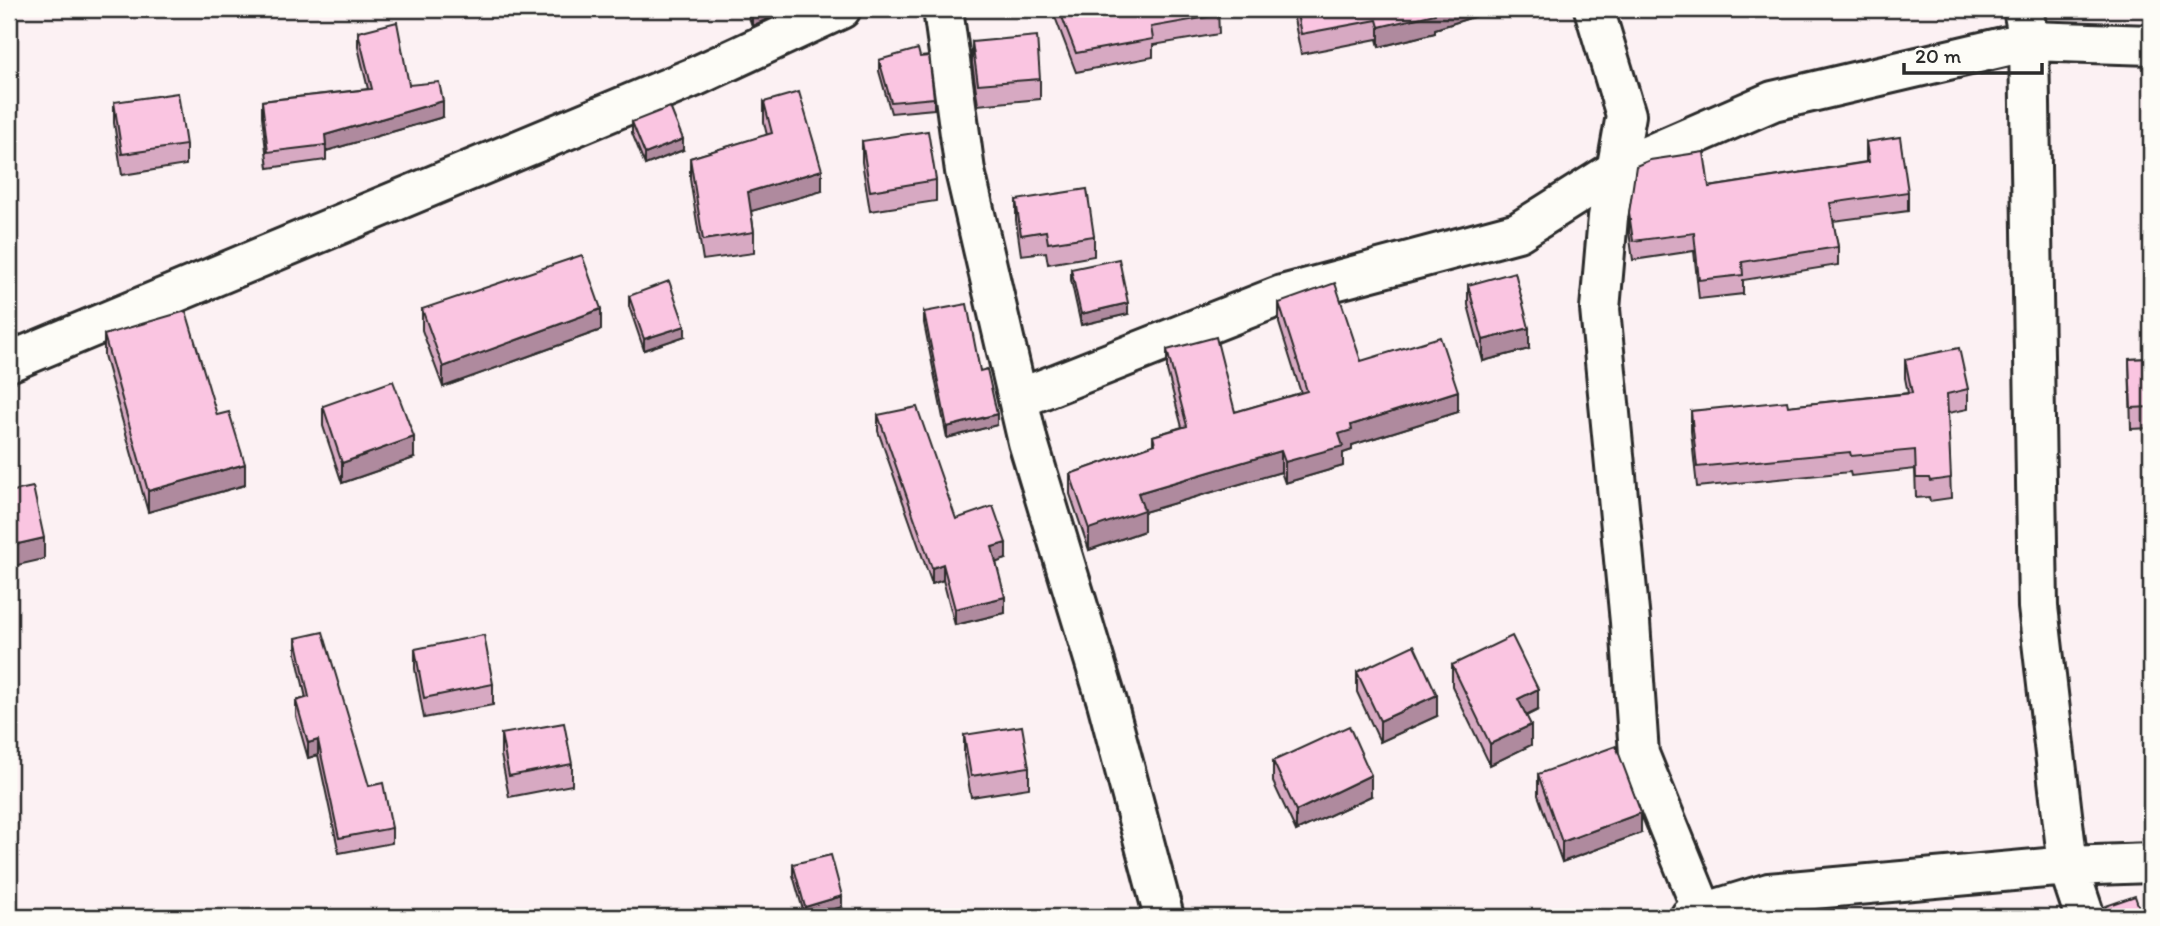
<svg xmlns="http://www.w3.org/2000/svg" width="2160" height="926" font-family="Itim,sans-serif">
<rect width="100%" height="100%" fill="#fcf1f3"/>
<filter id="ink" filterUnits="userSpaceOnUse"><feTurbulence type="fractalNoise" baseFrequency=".0143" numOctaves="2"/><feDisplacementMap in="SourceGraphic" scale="14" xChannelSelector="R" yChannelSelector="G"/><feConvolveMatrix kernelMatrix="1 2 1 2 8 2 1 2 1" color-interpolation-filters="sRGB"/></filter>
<g filter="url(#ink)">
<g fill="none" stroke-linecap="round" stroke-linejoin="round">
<g stroke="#2b2b2b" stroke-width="44">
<path id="minor" d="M943,9L965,171L1028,442L1107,702L1164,917
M1594,9L1626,115L1608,217L1600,309L1630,622L1639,754L1705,917
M2023,9L2029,41L2038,607L2068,866L2085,917
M9,362L694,77L841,9
M1018,399L1282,295L1518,232L1619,168L1773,101L2029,41L2151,45
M1690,917L1769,893L2068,866L2151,863"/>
</g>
<use href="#minor" stroke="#fdfcf7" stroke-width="38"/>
</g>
<path fill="#d7a9c2" stroke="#2b2b2b" stroke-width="2" d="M746,9H789L752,26Z
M1052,9H1218L1219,34L1153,45V57L1076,72Z
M1292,9H1498L1435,29V33L1379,47L1377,39L1301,54Z
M358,32L409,85L443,117L326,151V160L268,168L262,116V101L368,89L358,47Z
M972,42L1040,79V99L978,105L972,63Z
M879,60L934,98V109L891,113L879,71Z
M114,102L186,145V165L122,175L114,123Z
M764,102L822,191L751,211L754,232V253L703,260L690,179V158L767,135L764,123Z
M632,122L683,150L645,165L632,133Z
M862,141L936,180V201L870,211L862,162Z
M1866,142L1908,192V211L1833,221L1838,247V265L1743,280V294L1699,299L1694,251L1633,260L1629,232V213L1709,187L1866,162Z
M1016,200L1094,236V256L1048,264L1046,252L1021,255L1016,220Z
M1071,269L1128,314L1081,325L1071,280Z
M1468,285L1529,349L1483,361L1468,305Z
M629,296L685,336L644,350L629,306Z
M1279,303L1361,361L1458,412L1352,445V450L1343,453V466L1285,483L1281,472L1144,512V531L1089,550L1070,494V474L1153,445V436L1182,427L1167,370V350L1235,412L1301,393L1279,323Z
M422,309L601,330L443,387L422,330Z
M924,312L997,425L947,438L924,323Z
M104,335L217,415L245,485L148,512L104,355Z
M2151,358V428L2131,429L2129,359Z
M1905,359L1968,389V409L1948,413L1951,498L1930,501L1929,497L1916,498L1915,469L1851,476L1850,472L1697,487L1691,431V411L1788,406L1908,393L1905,378Z
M323,406L414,458L342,483L323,426Z
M878,415L956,519L1006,559L996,562L1005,613L955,625L943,580L932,584L878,431Z
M296,638L369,786L392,828V843L339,853L318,755L308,758L296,716V701L306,698L296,654Z
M415,649L493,684V705L424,718L415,669Z
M1452,665L1538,710L1526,716L1531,745L1490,765L1452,686Z
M1357,672L1437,716L1380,742L1357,692Z
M501,734L572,764V785L509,797L501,755Z
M964,735L1029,767V788L971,797L964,756Z
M1273,761L1371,796L1296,831L1273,782Z
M1538,774L1641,833L1562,862L1538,795Z
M793,864L842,907L805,917L793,875Z"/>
<path fill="#af8a9e" stroke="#2b2b2b" stroke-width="2" d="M752,9H789L752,26Z
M1438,9H1498L1435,29V33L1379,47V27Z
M443,101V117L326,151L325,135Z
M683,139V150L645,165V154Z
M822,170V191L748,212V192Z
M1128,303V314L1081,325V314Z
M601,309V330L443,387V367Z
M685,326V336L644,350V339Z
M1529,328V349L1483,361V340Z
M1458,391V412L1352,445V450L1343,453V466L1285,483V462L1339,434L1351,425Z
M997,414V425L947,438V427Z
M414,437V458L342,483V463Z
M1281,451V472L1144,512V531L1089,550V529L1138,493Z
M245,464V485L148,512V491Z
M44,538V559L9,567V546Z
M1006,543V559L992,564V547Z
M943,564V580L932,584V568Z
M1005,597V613L955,625V609Z
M1538,689V710L1518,720V699Z
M1437,695V716L1380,742V721Z
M1531,725V745L1490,765V744Z
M318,740V755L308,758V743Z
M1371,775V796L1296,831V811Z
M1641,813V833L1562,862V842Z
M842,896V907L805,917V907Z"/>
<path fill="#fac5e1" stroke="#2b2b2b" stroke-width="2" d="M1059,9H1218L1219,15L1151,27L1153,39L1076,53Z
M1296,9H1438L1434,10L1435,14L1379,27L1377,20L1301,34Z
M397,22L409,85L439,82L443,101L325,135L326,145L268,152L262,101L372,89L358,32Z
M1037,36L1040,79L978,84L972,42Z
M918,49L920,57L929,56L934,98L891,102L879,60Z
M799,92L822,170L748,192L754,232L703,240L690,158L772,133L764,102Z
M178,93L186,145L122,154L114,102Z
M670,107L683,139L645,154L632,122Z
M928,131L936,180L870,191L862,141Z
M1900,137L1908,192L1830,203L1838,247L1742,262L1743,275L1699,280L1694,233L1633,241L1629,213L1636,166L1650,160L1704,152L1709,187L1869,162L1866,142Z
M1087,189L1094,236L1048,243L1046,231L1021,235L1016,200Z
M582,255L601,309L443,367L422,309Z
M1119,259L1128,303L1081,314L1071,269Z
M1515,272L1529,328L1483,340L1468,285Z
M669,281L685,326L644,339L629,296Z
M1335,283L1361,361L1440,337L1458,391L1351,425L1352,430L1339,434L1343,446L1285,462L1281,451L1138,493L1144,510L1089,529L1070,474L1155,444L1153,436L1187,426L1167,350L1216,337L1235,412L1307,391L1279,303Z
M967,304L980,371L987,369L997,414L947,427L924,312Z
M186,311L217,415L229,412L245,464L148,491L104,335Z
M1959,348L1968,389L1947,394L1951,478L1930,481L1929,478H1916L1915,450L1851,456L1850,452L1697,467L1691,411L1787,401L1788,406L1912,393L1905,359Z
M2151,358V407L2131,408L2129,359Z
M393,381L414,437L342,463L323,406Z
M917,407L956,519L993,506L1006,543L992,547L1005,597L955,609L943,564L932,568L878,415Z
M33,487L44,538L9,546V492Z
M323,632L369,786L383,783L392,828L339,838L318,740L308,743L296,701L309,697L296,638Z
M484,635L493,684L424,698L415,649Z
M1512,636L1538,689L1518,699L1531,725L1490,744L1452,665Z
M1414,645L1437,695L1380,721L1357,672Z
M564,723L572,764L509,776L501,734Z
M1022,726L1029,767L971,776L964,735Z
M1349,726L1371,775L1296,811L1273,761Z
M1616,746L1641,813L1562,842L1538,774Z
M831,855L842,896L805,907L793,864Z
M2135,896L2142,917H2103L2106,906Z"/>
</g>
<rect width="2160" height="926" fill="none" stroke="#fdfcf7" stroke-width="35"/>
<rect x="18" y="18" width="2125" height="891" fill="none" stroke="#2b2b2b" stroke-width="2.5" filter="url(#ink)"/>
<path d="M1904 63v10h138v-10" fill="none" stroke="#2b2b2b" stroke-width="3.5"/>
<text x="1915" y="63" font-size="21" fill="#2b2b2b" stroke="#fdfcf7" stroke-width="5" paint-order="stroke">20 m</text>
</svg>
